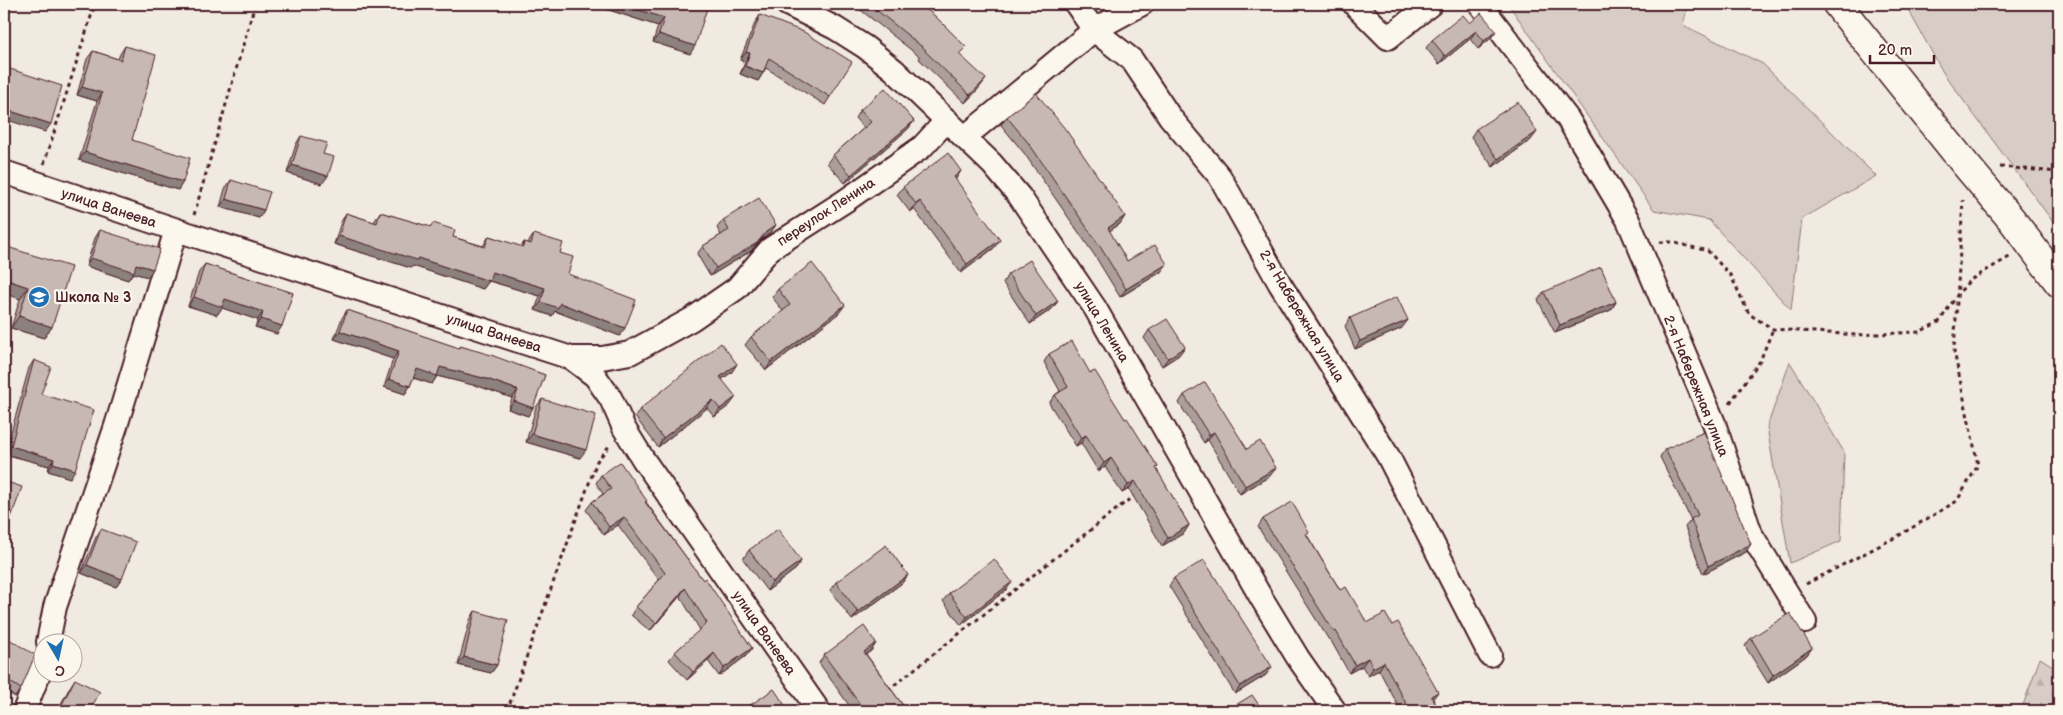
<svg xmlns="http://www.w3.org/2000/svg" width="2063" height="715" font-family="'Balsamiq Sans',sans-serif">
<defs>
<pattern id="forest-firs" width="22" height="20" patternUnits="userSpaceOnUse" patternTransform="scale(1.25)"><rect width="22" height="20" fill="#d8ccc6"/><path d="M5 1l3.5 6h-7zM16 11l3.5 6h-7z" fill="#bbafaa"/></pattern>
</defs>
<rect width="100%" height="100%" fill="#f0eae0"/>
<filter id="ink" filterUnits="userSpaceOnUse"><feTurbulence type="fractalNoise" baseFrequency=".02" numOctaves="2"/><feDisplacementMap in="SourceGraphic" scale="10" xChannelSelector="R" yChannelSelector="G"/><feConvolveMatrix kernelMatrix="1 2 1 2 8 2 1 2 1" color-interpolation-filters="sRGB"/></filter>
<g filter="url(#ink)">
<path fill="#d8ccc6" stroke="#917678" d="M1508,4H1688L1683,25L1763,64L1876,176L1802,219L1791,310L1709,220L1654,210Z
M1905,4H2059V230L1944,74Z
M1790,362L1844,452L1841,541L1790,563L1767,427Z"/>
<path fill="url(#forest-firs)" stroke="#917678" d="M2040,658L2059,670V711H2021Z"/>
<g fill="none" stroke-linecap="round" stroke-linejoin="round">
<g stroke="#4a1f2b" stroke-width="26">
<path id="minor" d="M787,4L835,28L865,47L894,70L992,164L1020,197L1095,308L1262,599L1298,658L1335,711
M1076,4L1094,30L1132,60L1170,117L1220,177L1280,284L1388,456L1490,655
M1354,4L1388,38L1431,4
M1480,4L1568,119L1628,220L1714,423L1751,534L1805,622
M965,137L1094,30L1142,4
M4,172L189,234L571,358L595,376L611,399L624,428L643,459L819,711
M571,358H602L630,353L692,319L737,288L770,249L845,201L922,147L947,120
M48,642L55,607L116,426L176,230
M24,711L42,666"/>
</g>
<g stroke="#4a1f2b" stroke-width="31">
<path id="secondary" d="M1837,4L1965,164L2012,220L2059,283"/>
</g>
<path stroke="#4a1f2b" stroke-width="3" stroke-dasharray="4 4" stroke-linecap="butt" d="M44,164L95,4
M2000,167L2059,172
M194,215L255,4
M1660,242H1671L1708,251L1731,276L1749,314L1773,329L1856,335L1919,332L1939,322L1958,294L1970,280L2011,256
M1730,403L1760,361L1773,329
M1806,584L1898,536L1957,501L1978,465L1954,351L1963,200
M888,690L1136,494
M507,711L597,461L610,445"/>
<use href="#minor" stroke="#fbf7ec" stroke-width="22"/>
<use href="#secondary" stroke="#fbf7ec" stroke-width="28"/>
</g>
<path fill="#ac9e9a" stroke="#4a1f2b" d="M605,4H702L690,54L653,42L658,26L603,8Z
M853,4H919L960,55L980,87L965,103L919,59L920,57Z
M760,15L830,97L825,105L766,68L763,73L758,81L740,74L745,62L740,60L755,23Z
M1470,23L1496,31L1490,39L1478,49L1470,39L1439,64L1426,48L1432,40Z
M125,46L132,140L183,182L178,190L79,160L97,101L77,95L87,59L93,51L118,59L120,54Z
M860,110L914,121L908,129L845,183L827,163L833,155L864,128L855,118Z
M1007,117L1125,216L1120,224L1109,231L1127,261L1161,272L1120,297L1095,256L1024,153L1001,125Z
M1476,129L1531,140L1493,167L1471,137Z
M301,136L323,154L322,184L287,173L296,144Z
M955,179L994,248L961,273L914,209L910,212L897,195L903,187Z
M231,180L264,210L259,218L220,207L225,189Z
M380,212L430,227L433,223L453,237L483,246L489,236L521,247L524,242L528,243L534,234L560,253L568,274L620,336L555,311L552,316L535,310L540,296L489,281L483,289L413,266L411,268L334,244L341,222L346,213L374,222Z
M723,220L776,225L770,233L760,240L751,251L710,276L697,254L703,246L721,235L717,228Z
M100,230L153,269L148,277L133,273L128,280L86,266L95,238Z
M4,246L52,327L44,338L11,328L20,299Z
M205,264L293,293L277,334L255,327L258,320L222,308L217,315L188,306L199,272Z
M1008,274L1058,301L1052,309L1030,324L1003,283Z
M778,289L839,313L766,370L745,345L751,337L783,311L772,297Z
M1544,292L1616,302L1611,310L1555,333L1538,300Z
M347,310L458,348L460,346L545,375L528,416L508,409L512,398L481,387L437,376L432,384L413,378L410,386L405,394L384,387L393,359L334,339L342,318Z
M1350,318L1402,328L1355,349L1345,326Z
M1149,330L1179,355L1162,366L1144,338Z
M1049,354L1090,373L1125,419L1158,467L1156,469L1189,525L1184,533L1162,546L1129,489L1122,493L1105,467L1098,471L1081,443L1076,446L1049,403L1055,395L1060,391L1044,362Z
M34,360L41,394L70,478L48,471L49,466L5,454L29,368Z
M732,372L722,379L730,405L714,417L707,408L658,447L635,417L640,409Z
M1184,395L1247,449L1270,476L1240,494L1208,440L1204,443L1179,403Z
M542,399L580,458L526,442L536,407Z
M1665,449L1746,552L1703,574L1685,527L1691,520L1660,457Z
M601,475L646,502L752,648L746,656L719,676L708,661L687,680L669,660L675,652L700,630L680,596L650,631L631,615L636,607L659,580L618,525L604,535L586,510L592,502L603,494L596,483Z
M1263,519L1307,535L1340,590L1433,699L1440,711H1401L1379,670L1368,676L1362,666L1349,673L1330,639L1329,640L1258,527Z
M101,529L122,579L116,587L81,573L96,537Z
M749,550L801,561L796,569L767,591L743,559Z
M908,575L902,583L852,620L830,590L836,582Z
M1174,578L1266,675L1235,694L1169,586Z
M1006,590L961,625L943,601L949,593Z
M475,611L497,665L491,673L458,665L470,620Z
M4,636L21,689L15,697L4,690Z
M1751,638L1812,648L1806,656L1768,683L1745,646Z
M876,643L871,651L866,654L907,711H853L819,663L824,655Z
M75,679L91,708L97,711H57L70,687Z
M749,706L788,710L787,711H745Z"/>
<path fill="#8c817d" stroke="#4a1f2b" d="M553,4H563L561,6Z
M607,4H620L664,18L658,26L603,8Z
M1476,31L1470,39L1439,64L1445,56Z
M1496,31L1490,39L1478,49L1484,41Z
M659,34L695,46L690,54L653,42Z
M746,52L750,53L745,62L740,60Z
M745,66L763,73L758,81L740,74Z
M986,79L980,87L965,103L970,95Z
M82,87L102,93L97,101L77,95Z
M4,109L51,124L45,132L4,119Z
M914,121L908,129L845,183L851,175Z
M1537,132L1531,140L1493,167L1498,159Z
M85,152L183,182L178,190L79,160Z
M292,165L328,176L322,184L287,173Z
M961,171L956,179L954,177Z
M226,199L264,210L259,218L220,207Z
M920,201L914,209L910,212L916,204Z
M1125,216L1120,224L1102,236L1108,228Z
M776,225L770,233L760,240L751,251L710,276L716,268Z
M339,236L418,258L489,281L483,289L413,266L411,268L334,244Z
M1000,240L994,248L961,273L967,264Z
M91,258L136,264L153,269L148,277L133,273L128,280L86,266Z
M1167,264L1161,272L1120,297L1126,289Z
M492,272L545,288L540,296L486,280Z
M4,279L28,287L20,299L4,293Z
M194,297L225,299L263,312L258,320L222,308L217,315L188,306Z
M1058,301L1052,309L1030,324L1036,316Z
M541,302L560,303L625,328L620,336L555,311L552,316L535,310Z
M1616,302L1611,310L1555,333L1560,325Z
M845,305L839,313L766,370L771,362Z
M19,316L52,327L44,338L11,328Z
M261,319L282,326L277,334L255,327Z
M1408,320L1402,328L1355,349L1360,341Z
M340,331L399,351L393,359L334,339Z
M1185,347L1179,355L1162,366L1168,358Z
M737,364L732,372L714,385L720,377Z
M440,367L487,379L518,390L512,398L481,387L437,376L432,384L411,377L417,369Z
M389,379L410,386L405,394L384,387Z
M736,397L730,405L714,417L720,409Z
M713,400L707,408L658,447L663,438Z
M514,401L533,408L528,416L508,409Z
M1214,432L1208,440L1204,443L1209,435Z
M532,434L586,450L580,458L526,442Z
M1086,435L1081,443L1076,446L1081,438Z
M11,446L54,459L49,466L5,454Z
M1111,458L1105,467L1098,471L1104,463Z
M53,463L75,470L70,478L48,471Z
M1276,468L1270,476L1240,494L1245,486Z
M1135,481L1129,489L1122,493L1128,485Z
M4,512L12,515L7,523L4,522Z
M624,517L618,525L604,535L609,527Z
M1189,525L1184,533L1162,546L1168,538Z
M1751,544L1746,552L1703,574L1708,566Z
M801,561L796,569L767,591L772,582Z
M87,565L122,579L116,587L81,573Z
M908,575L902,583L852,620L858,612Z
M1012,582L1006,590L961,625L967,617Z
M685,588L680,596L650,631L656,623Z
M876,643L871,651L858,660L864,652Z
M752,648L746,656L719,676L724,668Z
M1812,648L1806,656L1768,683L1773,675Z
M714,653L708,661L687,680L693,672Z
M464,657L497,665L491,673L458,665Z
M1368,658L1362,666L1349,673L1355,665Z
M1384,662L1379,670L1368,676L1373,668Z
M1272,667L1266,675L1235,694L1240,686Z
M1438,692L1432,700L1431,696Z"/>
<path fill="#c8b8b3" stroke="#4a1f2b" d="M620,4H702L708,5L695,46L659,34L664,18Z
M869,4H919L935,16L966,47L959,54L986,79L970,95L925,51L926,50Z
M1481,13L1496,31L1484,41L1476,31L1445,56L1432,40L1463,15L1470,23Z
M760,15L804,32L852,62L830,97L769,58L763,73L745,66L750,53L746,52Z
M125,46L156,55L132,140L190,158L183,182L85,152L102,93L82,87L93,51L121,60Z
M4,67L62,86L51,124L4,109Z
M885,88L914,121L851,175L833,155L871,122L860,110Z
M1036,93L1066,130L1125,216L1108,228L1127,261L1155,245L1167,264L1126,289L1101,248L1030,145L1007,117Z
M1518,102L1537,132L1498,159L1476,129Z
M301,136L327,143L323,154L334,157L328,176L292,165Z
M948,153L961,171L954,177L1000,240L967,264L920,201L916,204L903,187Z
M231,180L270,192L264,210L226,199Z
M759,198L776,225L766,232L757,243L716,268L703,246L729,230L723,220Z
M380,212L431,227L433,223L455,230L453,237L485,247L489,236L523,247L524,242L531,244L534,234L563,243L560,253L573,257L568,274L636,300L625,328L560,303L558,308L541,302L545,288L492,272L489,281L418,258L417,260L339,236L346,213L377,223Z
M100,230L160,249L153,269L136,264L134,272L91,258Z
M4,246L71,267L52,327L19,316L28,287L4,279Z
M1030,260L1058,301L1036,316L1008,274Z
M812,263L845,305L771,362L751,337L790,305L778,289Z
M205,264L293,293L282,326L261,319L263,312L225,299L222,307L194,297Z
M1601,267L1616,302L1560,325L1544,292Z
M1397,297L1408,320L1360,341L1350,318Z
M347,310L459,348L460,346L491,355L545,375L533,408L514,401L518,390L487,379L440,367L437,376L417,369L410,386L389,379L399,351L340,331Z
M1167,319L1185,347L1168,358L1149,330Z
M1072,341L1090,373L1095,371L1125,419L1127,418L1158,467L1156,468L1189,525L1168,538L1135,481L1128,485L1111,458L1104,463L1086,435L1081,438L1055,395L1068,387L1049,354Z
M721,343L737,364L720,377L736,397L720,409L713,400L663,438L640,409Z
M34,360L51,367L41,394L94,410L75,470L53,463L54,459L11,446Z
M1205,382L1247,449L1260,441L1276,468L1245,486L1214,432L1209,435L1184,395Z
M542,399L596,415L586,450L532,434Z
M1704,432L1751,544L1708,566L1691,519L1698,515L1665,449Z
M620,462L647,501L645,502L703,580L705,578L752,648L724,668L714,653L693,672L675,652L707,623L685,588L656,623L636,607L665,573L624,517L609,527L592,502L611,489L601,475Z
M4,481L22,487L12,515L4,512Z
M1292,502L1309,532L1306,534L1340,590L1346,587L1367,623L1385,613L1392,625L1398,622L1438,692L1431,696L1440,711H1410L1384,662L1373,668L1368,658L1355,665L1336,631L1334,632L1263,519Z
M101,529L136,542L122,579L87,565Z
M778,529L801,561L772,582L749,550Z
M886,545L908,575L858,612L836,582Z
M994,559L1012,582L967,617L949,593Z
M1204,560L1272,667L1240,686L1174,578Z
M475,611L508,620L497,665L464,657Z
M1790,613L1812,648L1773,675L1751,638Z
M864,626L876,643L864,652L907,711H865L824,655Z
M4,636L35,655L21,689L4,678Z
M75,679L100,692L91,708L97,711H61L59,710Z
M774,689L788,710L785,711H752L749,706Z
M1252,695L1263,711H1226Z"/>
</g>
<defs>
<g id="school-disc" transform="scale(1.125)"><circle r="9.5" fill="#1f6fb2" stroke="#fbf7ec"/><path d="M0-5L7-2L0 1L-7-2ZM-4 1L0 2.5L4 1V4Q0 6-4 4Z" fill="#fff"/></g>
</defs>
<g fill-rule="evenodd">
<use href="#school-disc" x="39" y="297"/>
</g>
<g text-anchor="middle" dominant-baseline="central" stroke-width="4.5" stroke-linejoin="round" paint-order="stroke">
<g font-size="14" fill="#4a1f2b" stroke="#fbf7ec">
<text transform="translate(109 208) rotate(18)">улица Ванеева</text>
<text transform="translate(826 212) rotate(-33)">переулок Ленина</text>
<text transform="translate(1302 316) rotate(59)">2-я Набережная улица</text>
<text transform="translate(1102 322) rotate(59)">улица Ленина</text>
<text transform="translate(494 333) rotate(18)">улица Ванеева</text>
<text transform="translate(1696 386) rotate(68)">2-я Набережная улица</text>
<text transform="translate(764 633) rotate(55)">улица Ванеева</text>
</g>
<g font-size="14" font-weight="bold" fill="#4a1f2b" stroke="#fbf7ec" text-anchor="start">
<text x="55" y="297">Школа № 3</text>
</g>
</g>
<rect width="2063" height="715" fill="none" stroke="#fbf7ec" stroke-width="20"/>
<rect x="10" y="10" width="2043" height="695" fill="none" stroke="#4a1f2b" stroke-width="2" filter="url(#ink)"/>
<g transform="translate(58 658) rotate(171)"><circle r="24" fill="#fbf7ec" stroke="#b4a19f"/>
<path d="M0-4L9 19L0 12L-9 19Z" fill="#1f6fb2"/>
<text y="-8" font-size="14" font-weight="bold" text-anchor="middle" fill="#4a1f2b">С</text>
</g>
<path d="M1870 55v8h64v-8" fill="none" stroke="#4a1f2b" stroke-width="2.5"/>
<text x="1878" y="55" font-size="15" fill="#4a1f2b" stroke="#fbf7ec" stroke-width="4" paint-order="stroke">20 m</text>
</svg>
